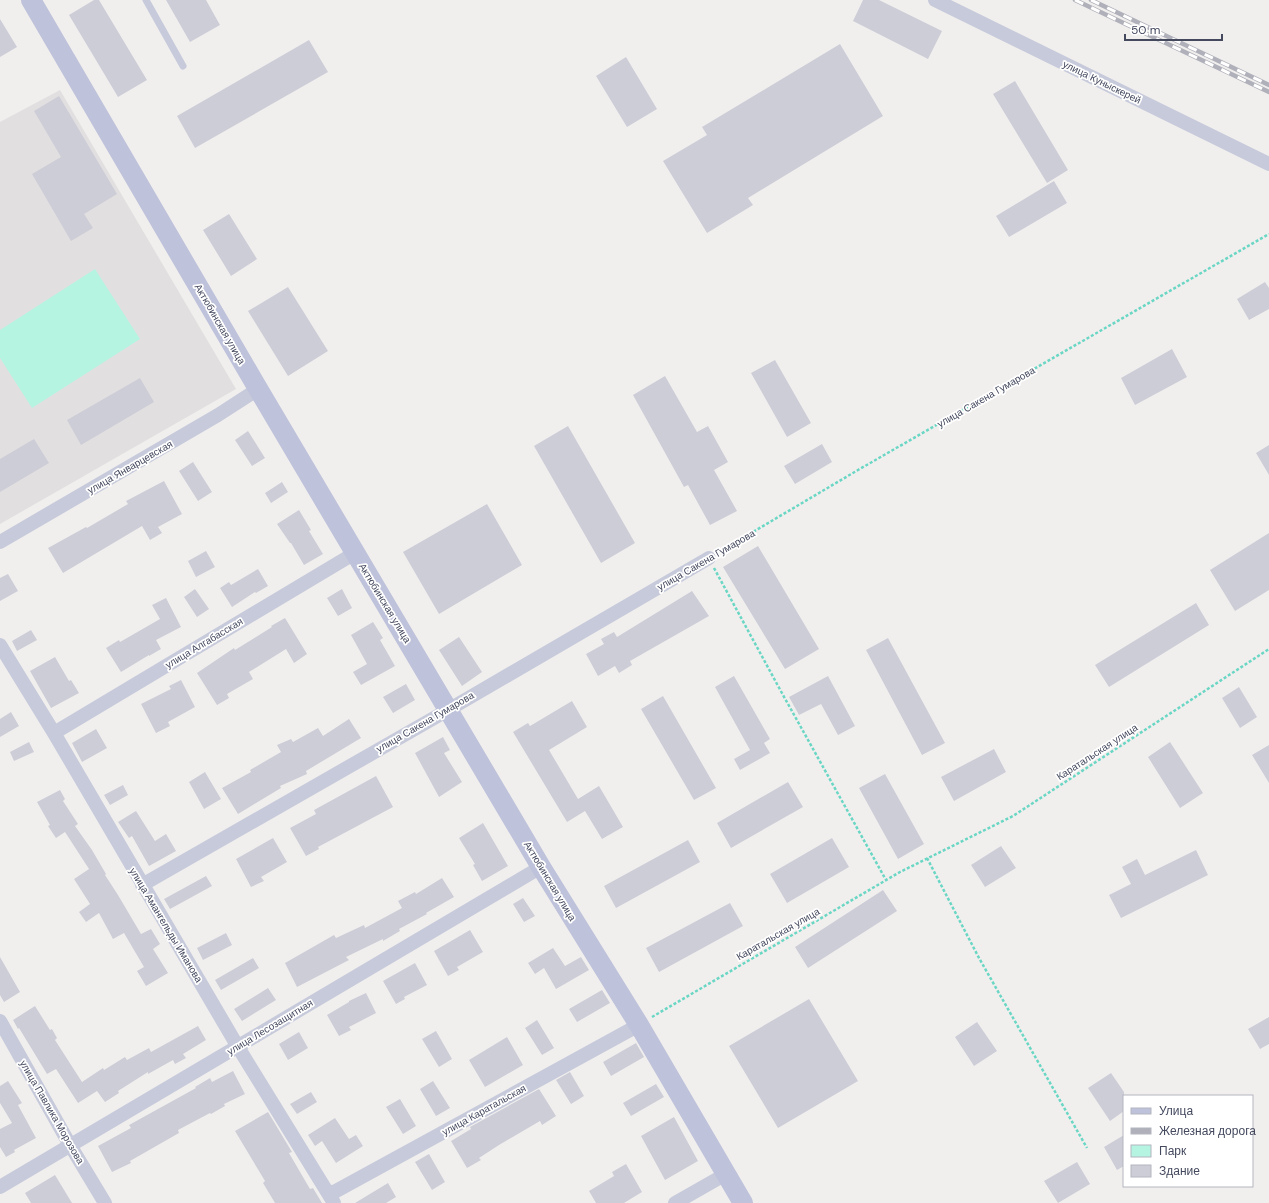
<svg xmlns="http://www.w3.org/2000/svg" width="1269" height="1203" font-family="'DM Sans',sans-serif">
<rect width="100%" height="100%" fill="#f1efee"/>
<path fill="#e2dfe0" d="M60,90L236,389L0,524V122Z"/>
<path fill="#b6f4e2" d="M95,269L140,339L32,408L0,358V330Z"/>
<path fill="#cdcdd7" d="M94,0H99L147,80L118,97L69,15Z
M166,0H206L220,25L190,42Z
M863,0H879L942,31L928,59L853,21Z
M0,19L17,47L0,57Z
M309,40L328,72L195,148L177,116Z
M840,44L883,116L748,198L753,205L707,233L663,161L707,135L702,127Z
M626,57L657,109L627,127L596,76Z
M1015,81L1068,170L1047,183L993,94Z
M59,96L117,194L84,214L93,228L71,241L32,174L61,157L34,111Z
M1054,181L1067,203L1009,237L996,216Z
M229,214L257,259L231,276L203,230Z
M1265,282L1269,288V309L1249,320L1237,299Z
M288,287L328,351L288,376L248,311Z
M1172,349L1187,377L1135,405L1121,378Z
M775,360L811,423L787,437L751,373Z
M665,376L697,432L708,426L728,462L714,470L737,511L710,525L688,485L684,487L633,395Z
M140,378L154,402L81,445L67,420Z
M568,426L635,543L601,563L534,446Z
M248,431L265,458L252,466L235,440Z
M34,439L49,463L0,492V459Z
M822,444L832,462L795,484L784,466Z
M1269,445V475L1256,453Z
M193,462L212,492L198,501L179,471Z
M164,481L182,514L158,527L162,533L150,540L142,526L63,573L48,548L86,527L87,528L128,504L126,501Z
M282,482L288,492L271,503L265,493Z
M487,504L522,565L439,614L403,552Z
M299,510L311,530L309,531L323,554L304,565L291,543H290L277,524Z
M1269,533V590L1235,611L1210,570Z
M758,546L819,649L785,669L723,567Z
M206,551L215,567L196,577L188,561Z
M258,569L268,586L256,593L255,592L232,607L220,588L229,582L231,585Z
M8,574L18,591L0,601V578Z
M195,589L209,609L197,617L184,597Z
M342,589L352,608L338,616L327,598Z
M692,591L709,616L630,661L632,665L619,673L615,666L598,676L586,654L604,644L601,639L614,632L617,637Z
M166,598L181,627L156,640L161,649L149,656V655L121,672L106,648L119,640L120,642L160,619L152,605Z
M1196,603L1209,625L1109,687L1095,665Z
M285,618L307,654L294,663L286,649L249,672L253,679L227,694L229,698L217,705L197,673L234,648L235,650L272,627L271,626Z
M373,622L383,638L380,640L395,666L361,685L353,672L367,664L351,635Z
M31,630L37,640L17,651L12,641Z
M459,637L482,672L462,686L439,650Z
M888,638L945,743L922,755L866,650Z
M55,657L69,681L71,680L79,693L51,708L30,671Z
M734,676L770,739L764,743L770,753L740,770L734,759L750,750L715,687Z
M828,676L855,726L838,735L821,704L799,715L789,697Z
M181,680L195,707L168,722L170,726L156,733L141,704L171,689L169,686Z
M406,684L415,700L393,713L383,697Z
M1239,687L1257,717L1240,728L1222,698Z
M663,696L716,788L694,800L641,709Z
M572,701L587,727L549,750L578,799L599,786L623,827L602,839L585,811L567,822L513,732L528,723L530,726Z
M11,712L19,726L0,737V719Z
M349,719L361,738L306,771L307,774L280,786L281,788L238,814L222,788L251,772L250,770L281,752L277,745L291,739L293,742L318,728L323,736Z
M96,729L107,748L82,762L72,743Z
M443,737L450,750L444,753L462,782L439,797L415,753Z
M29,742L34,752L14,761L10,752Z
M1170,742L1203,793L1180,808L1148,757Z
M1269,745V783L1252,755Z
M994,749L1006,772L954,801L941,777Z
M205,772L221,799L204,809L189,782Z
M885,774L924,844L898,859L859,788Z
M376,776L393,807L318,847L319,849L306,856L290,828L316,814L314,810Z
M788,782L803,807L731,848L717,823Z
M123,785L128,795L110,805L104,795Z
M60,790L65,799L63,801L78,824L75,826L92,850L106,874L105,875L118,895L141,934L151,929L160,944L153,949L168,973L146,986L137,971L144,967L124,933L113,939L99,913L86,922L79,912L90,904L74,879L89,869L65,832L56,838L48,826L50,825L37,802Z
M136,811L155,841L166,834L176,851L149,866L132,836L129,838L118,822Z
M483,823L508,866L482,881L473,865L475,864L459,838Z
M273,838L287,862L261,877L264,881L251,887L236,859Z
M832,838L849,867L787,903L770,874Z
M688,840L700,862L616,908L604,886Z
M1001,846L1016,868L985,887L971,865Z
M1196,850L1208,875L1121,918L1109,895L1131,884L1122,867L1137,859L1145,875Z
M206,876L212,886L170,909L164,899Z
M442,878L454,897L426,913L427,914L399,929L400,931L383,941V939L346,957L349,960L297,987L285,963L334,935L336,938L364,925L365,928L402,908L398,901L415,892L416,894Z
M883,890L897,911L808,968L795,947Z
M523,898L535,916L524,922L513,904Z
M730,903L743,926L659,972L646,948Z
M470,930L483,952L457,967L459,970L448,976L434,951Z
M226,933L232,945L203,960L197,948Z
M553,948L565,966L581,957L589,970L556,989L544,968L535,974L528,963Z
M0,957L20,992L4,1002L0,995Z
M253,958L259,968L221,990L215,980Z
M415,963L427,985L404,997L405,999L396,1004L383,981Z
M268,988L276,1000L242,1021L234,1009Z
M602,990L610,1003L577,1022L569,1009Z
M366,993L376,1013L349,1027L351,1030L339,1036L327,1015L349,1002V1001Z
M809,999L858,1081L778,1128L729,1046Z
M35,1006L50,1030L52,1029L57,1038L55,1040L82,1082L103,1068L104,1070L125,1057L127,1060L149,1048L151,1052L198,1026L206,1040L183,1054L186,1058L175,1064L173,1060L148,1074V1072L118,1091L119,1093L105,1102L97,1091L78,1103L56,1069L47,1074L19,1028L18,1029L13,1020Z
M1269,1017V1044L1260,1049L1248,1029Z
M537,1020L554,1048L542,1055L525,1028Z
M977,1022L997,1051L974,1066L955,1037Z
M436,1031L452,1059L439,1067L422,1039Z
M299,1032L308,1048L288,1060L279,1044Z
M507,1037L523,1065L485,1087L469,1060Z
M636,1043L644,1057L611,1076L603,1062Z
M233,1071L245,1094L224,1104L225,1106L211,1114L210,1113L178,1130L179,1133L130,1161L131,1163L112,1172L98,1146L131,1128L129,1125L196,1088L195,1087L210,1078L212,1082Z
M570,1072L584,1096L571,1104L556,1080Z
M1111,1073L1124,1092V1111L1110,1121L1088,1088Z
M8,1081L22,1103L18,1105L36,1138L14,1150L15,1152L6,1157L0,1147V1129L12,1123L0,1103V1086Z
M433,1081L450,1108L436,1116L420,1089Z
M656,1084L664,1097L631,1116L623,1103Z
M539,1089L556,1116L542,1125L540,1121L499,1145L479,1158L481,1160L467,1168L451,1141L471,1129L470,1127Z
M311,1092L317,1102L297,1114L290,1104Z
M400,1099L416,1126L403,1134L386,1107Z
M268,1112L292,1152L289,1153L310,1189L313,1188L322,1203H275L263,1183L265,1181L235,1131Z
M674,1117L698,1161L665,1180L641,1136Z
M335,1118L349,1139L356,1135L363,1146L336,1163L322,1141L315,1146L308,1135Z
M1124,1135V1166L1117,1170L1104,1147Z
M429,1154L445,1182L432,1190L415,1162Z
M1077,1162L1090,1184L1058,1203L1044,1181Z
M626,1164L642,1192L624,1203H596L589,1191L614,1176L612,1172Z
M55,1175L72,1203H31L25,1193Z
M388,1183L396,1197L386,1203H355Z"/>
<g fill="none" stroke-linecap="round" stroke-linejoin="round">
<path stroke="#6ad6c4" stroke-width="2.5" stroke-dasharray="3 2" stroke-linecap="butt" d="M719,552L858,470L1269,234
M714,568L783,695L886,880
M927,858L979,958L1087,1148
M652,1017L900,872L1013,816L1269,649"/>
<path stroke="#c6cada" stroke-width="7" d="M146,0L183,66"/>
<path stroke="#c6cada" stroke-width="14" d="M935,0L1269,164
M0,542L218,415L258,389
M0,645L54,733L238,1047L334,1203
M54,733L355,553
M142,885L448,710L709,558
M0,1021L70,1145L105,1203
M0,1187L541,867
M329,1193L336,1191L639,1025
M675,1203L726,1174"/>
<path stroke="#bec2da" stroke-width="20" d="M31,0L257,387L541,867L639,1025L743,1203"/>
<g stroke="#afb0b9" stroke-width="4.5">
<path id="rail" d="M1075,0L1269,92
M1091,0L1269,85"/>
</g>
<use href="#rail" stroke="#fff" stroke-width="3" stroke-dasharray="9" stroke-linecap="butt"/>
</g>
<g text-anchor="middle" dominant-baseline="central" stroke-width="3.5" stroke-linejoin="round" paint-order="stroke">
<g font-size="10" fill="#44495e" stroke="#fff">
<text transform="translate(1102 82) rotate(26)">улица Куныскерей</text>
<text transform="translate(220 324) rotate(60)">Актюбинская улица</text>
<text transform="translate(986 397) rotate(-30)">улица Сакена Гумарова</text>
<text transform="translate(130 467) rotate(-30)">улица Январцевская</text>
<text transform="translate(706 560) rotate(-30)">улица Сакена Гумарова</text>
<text transform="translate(385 603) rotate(59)">Актюбинская улица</text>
<text transform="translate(204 643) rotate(-31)">улица Алгабасская</text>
<text transform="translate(425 722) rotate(-30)">улица Сакена Гумарова</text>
<text transform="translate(1097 752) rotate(-33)">Каратальская улица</text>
<text transform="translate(550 881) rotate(59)">Актюбинская улица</text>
<text transform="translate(166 925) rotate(59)">улица Амангельды Иманова</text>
<text transform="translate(778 934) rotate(-30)">Каратальская улица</text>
<text transform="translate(270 1027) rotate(-31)">улица Лесозащитная</text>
<text transform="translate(484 1110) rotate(-29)">улица Каратальская</text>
<text transform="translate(52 1112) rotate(60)">улица Павлика Морозова</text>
</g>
</g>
<rect x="1123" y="1095" width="130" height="92" fill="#ffffff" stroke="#b4b6bf"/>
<rect x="1131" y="1108" width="20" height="6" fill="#bec2da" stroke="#b4b6bf"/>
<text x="1159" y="1115" font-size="12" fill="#44495e">Улица</text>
<rect x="1131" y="1128" width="20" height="6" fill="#afb0b9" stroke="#b4b6bf"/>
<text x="1159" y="1135" font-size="12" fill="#44495e">Железная дорога</text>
<rect x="1131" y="1145" width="20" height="12" fill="#b6f4e2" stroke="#b4b6bf"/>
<text x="1159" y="1155" font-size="12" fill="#44495e">Парк</text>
<rect x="1131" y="1165" width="20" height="12" fill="#cdcdd7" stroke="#b4b6bf"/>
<text x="1159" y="1175" font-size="12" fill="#44495e">Здание</text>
<path d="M1125 34v6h97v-6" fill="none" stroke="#44495e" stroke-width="2"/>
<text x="1131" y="34" font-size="12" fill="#44495e" stroke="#ffffff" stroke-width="3" paint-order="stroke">50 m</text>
</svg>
